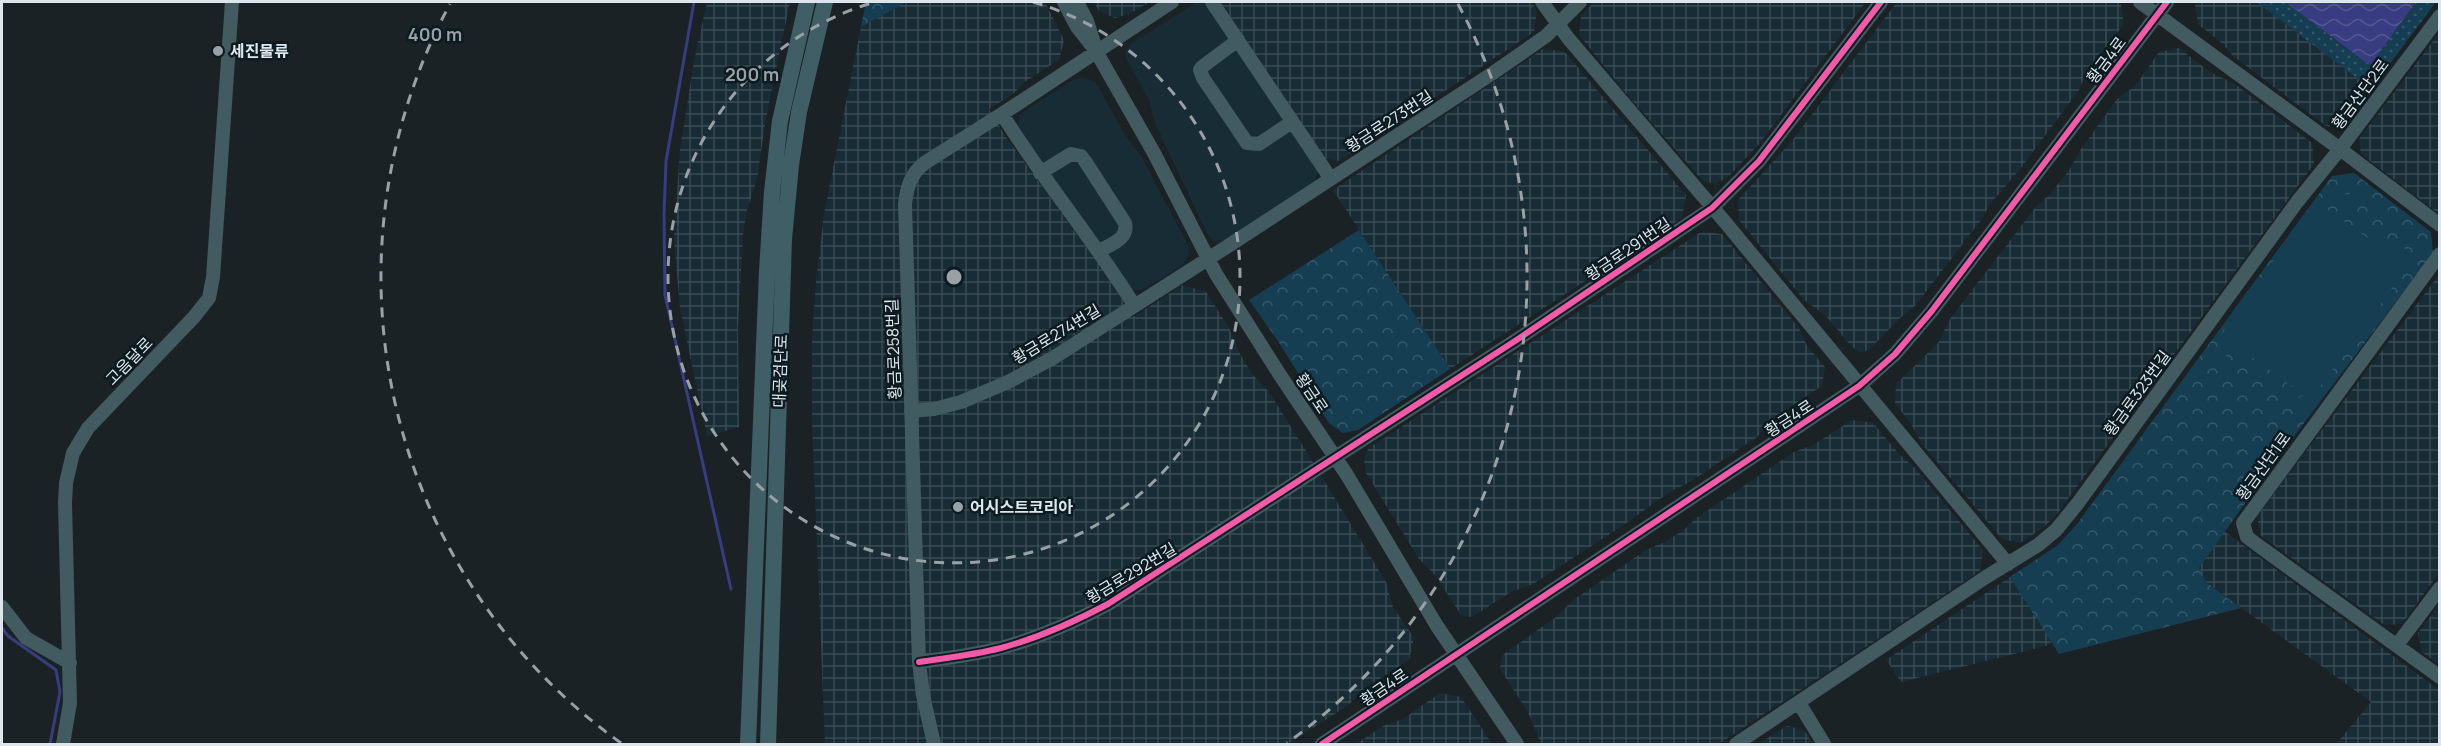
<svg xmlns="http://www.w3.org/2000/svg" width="2441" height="746" font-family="Manrope,'Noto Sans KR',sans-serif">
<defs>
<pattern id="industrial-grid" width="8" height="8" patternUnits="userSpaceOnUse" patternTransform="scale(1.5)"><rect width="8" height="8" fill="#182c36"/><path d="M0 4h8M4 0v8" fill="none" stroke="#394b53"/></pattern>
<pattern id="grass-dots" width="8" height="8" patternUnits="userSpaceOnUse" patternTransform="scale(1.5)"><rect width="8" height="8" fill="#153e52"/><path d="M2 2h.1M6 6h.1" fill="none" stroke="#375a6b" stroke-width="1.8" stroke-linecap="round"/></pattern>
<pattern id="forest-crowns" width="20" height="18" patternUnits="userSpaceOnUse" patternTransform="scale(1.5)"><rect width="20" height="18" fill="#153e52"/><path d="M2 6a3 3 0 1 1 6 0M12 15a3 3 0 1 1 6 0" fill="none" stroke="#375a6b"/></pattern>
<pattern id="water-waves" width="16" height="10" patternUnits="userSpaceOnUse" patternTransform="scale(1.5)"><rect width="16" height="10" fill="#383c80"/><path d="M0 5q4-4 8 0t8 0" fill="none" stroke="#545892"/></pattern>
</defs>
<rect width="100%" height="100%" fill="#1b2226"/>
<path fill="#182c36" d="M1197,2L1207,4L1318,172L1314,183L1228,239L1217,242L1213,240L1207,233L1155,123L1149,100L1126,58L1125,53L1132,43Z
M1083,78L1095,82L1099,88L1125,135L1141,156L1188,245L1189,253L1183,265L1142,290H1133L1129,287L1036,158L1017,127L1020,115L1029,108L1075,79Z"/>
<path fill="url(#industrial-grid)" d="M707,2H790L766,118L757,179L746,213L743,235L738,327L739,427L707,436L680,308L674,239L680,150L694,61Z
M907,2H1045L1064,40L1059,60L1026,81L1013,94L989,109L1006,137L1105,273L1133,317L1183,285L1206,292L1229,328L1239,352L1252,374L1269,392L1303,446L1386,582L1393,607L1414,638L1409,660L1365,688L1347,706L1288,744H825L812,419V339L816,282L824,214L861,27Z
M1094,2H1150L1129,14L1115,18L1099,11Z
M1217,2H1531L1537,10L1534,32L1339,161L1322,158Z
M1594,2H1866L1759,144L1729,176L1716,184L1703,181L1629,97L1579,35L1581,15Z
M1897,2H2117L2121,5L2124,24L2087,71L2079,90L2021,168L1990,204L1981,220L1915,306L1899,319L1870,349L1861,353L1852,347L1825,315L1804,300L1739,220L1738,200L1791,142Z
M2198,2H2257L2371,89L2345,124L2326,126L2233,56L2223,44L2198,24L2195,5Z
M2439,33V214L2361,154L2359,139Z
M2179,48L2210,72L2235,84L2312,143L2314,164L2054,518L2040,530L2020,543L2002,539L1922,444L1910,422L1895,404L1896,384L1938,343L1950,319L2035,208L2050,194L2070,169L2079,152L2117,99L2135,86L2159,52Z
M1543,49L1564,51L1686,195L1682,218L1450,369L1333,190Z
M1701,232L1722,234L1799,328L1807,346L1825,367L1822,386L1771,420L1757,437L1690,482L1671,491L1625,524L1533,584L1511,592L1475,615L1471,617L1461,615L1435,575L1419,559L1366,473L1364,460L1366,453L1369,448Z
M2439,275V573L2402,624L2384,625L2261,536L2257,516Z
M1852,420L1873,423L1899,454L1914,467L1983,550L1980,571L1719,744H1541L1528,712L1500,669L1501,658L1504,654L1556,617L1572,601L1646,550L1665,542L1685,529L1695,519L1794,452L1813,445Z
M2224,531L2439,690V744H2336L2371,702L2206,582L2199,568Z
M2010,577L2052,642L2046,646L1901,682L1886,660Z
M2439,605V665L2422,652L2418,633Z
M1440,693L1461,697L1492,744H1356L1383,726L1403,719Z
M1787,726L1804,730L1813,744H1758Z"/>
<path fill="url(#grass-dots)" d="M2257,2H2285L2350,51L2372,63L2416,2H2436L2371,89Z"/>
<path fill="url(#forest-crowns)" d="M866,2H907L861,27Z
M2354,173L2431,232L2433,253L2276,460L2199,568L2206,582L2241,608L2059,654L2010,577L2058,545L2077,524L2332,176Z
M1359,230L1450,369L1358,430L1343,433L1329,423L1278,341L1249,300Z"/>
<path fill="#153e52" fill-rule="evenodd" d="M2351,194C2395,199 2415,237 2400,277L2305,407L2301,405L2304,400C2259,426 2208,377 2224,330L2309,211C2321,199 2334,194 2351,194ZM2353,199C2384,204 2405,230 2400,261L2322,206L2337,200ZM2226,340L2227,339L2304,395C2263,418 2221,384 2226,340Z"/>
<path fill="url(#water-waves)" d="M2285,2H2416L2372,63L2368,64Z"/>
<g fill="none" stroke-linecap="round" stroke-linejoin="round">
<path stroke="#383c80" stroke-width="3" d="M694,2L666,161L664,214L665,295L731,589
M2,628L8,636L56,670L60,692L50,744"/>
<path stroke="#415b61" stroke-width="14" d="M1064,2L1077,27L1096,51L1109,74L1154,153L1216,274L1280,375L1347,475L1437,626L1517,744
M1077,2L1087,21L1094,43
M1212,2L1331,179
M1542,2L1568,38L1725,222L2008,564
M2440,16L2340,149L2440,225
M1238,40L1202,67L1200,70L1203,78L1247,143L1259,144L1292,122
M1002,114C1043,180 1093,239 1134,305
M1040,173L1071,154L1081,156L1085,161L1125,223C1129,239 1111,244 1099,251
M2440,254L2243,523L2247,537L2259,546L2440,677
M911,411L934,409L961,402L1008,382L1053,358L1225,248L1493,73L1546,36L1580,2
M2,607L26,638L70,663
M2397,645L2440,588
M919,662C946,658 974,655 1001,648C1038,638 1074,622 1108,604L1515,341L1712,208L1759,161L1881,2
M1799,703L1824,744
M63,744L70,703L65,503L66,483L73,453L88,428L194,317L209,298L213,277L232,2
M934,744L923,695L919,662L905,204C907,186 911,173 926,162L1002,114L1172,2
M1322,744L1859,386L1895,354L1931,312L2167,2
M1736,744L1986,577L2038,545L2056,530L2078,503L2297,202L2340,149L2140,2"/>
<path stroke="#405e65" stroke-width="16" d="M748,744L767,271L772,192L780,121L807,2
M768,744L784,239L791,165L799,112L825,2"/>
<g stroke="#0c1a21" stroke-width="10">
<path id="cycleway" d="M919,662C946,658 974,655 1001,648C1038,638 1074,622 1108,604L1515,341L1712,208L1759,161L1881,2
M1322,744L1859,386L1895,354L1931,312L2167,2"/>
</g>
<use href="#cycleway" stroke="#f35aa7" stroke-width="6"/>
</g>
<g fill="none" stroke="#99a1a7" stroke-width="3" stroke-dasharray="10 8">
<path d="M1033 2A286 286 0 1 1 875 2"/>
<path d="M621 743A573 573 0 0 1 450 4M1458 4A573 573 0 0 1 1287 743"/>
</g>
<g fill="#99a1a7" stroke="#0c1a21" stroke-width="2">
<circle cx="218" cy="51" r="6"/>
<circle cx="958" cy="507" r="6"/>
</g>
<g text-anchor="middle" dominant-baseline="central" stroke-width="5" stroke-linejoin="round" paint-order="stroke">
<g font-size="16" font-weight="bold" fill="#dde6ec" stroke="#0c1a21" text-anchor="start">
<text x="230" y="51">세진물류</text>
<text x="970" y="507">어시스트코리아</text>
</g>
<g font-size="16" fill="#dde6ec" stroke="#0c1a21">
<text transform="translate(2106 60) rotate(-53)">황금4로</text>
<text transform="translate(2360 94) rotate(-53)">황금산단2로</text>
<text transform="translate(1389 121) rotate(-33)">황금로273번길</text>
<text transform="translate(1628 249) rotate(-34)">황금로291번길</text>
<text transform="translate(1056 334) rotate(-31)">황금로274번길</text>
<text transform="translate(893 349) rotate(-92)">황금로258번길</text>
<text transform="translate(129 361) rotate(-46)">고음달로</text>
<text transform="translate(780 371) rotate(-88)">대곶검단로</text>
<text transform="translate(1312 393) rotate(56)">황금로</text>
<text transform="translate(2137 393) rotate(-54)">황금로323번길</text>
<text transform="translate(1789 418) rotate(-33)">황금4로</text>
<text transform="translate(2263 466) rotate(-54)">황금산단1로</text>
<text transform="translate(1131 573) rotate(-31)">황금로292번길</text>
<text transform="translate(1384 687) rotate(-34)">황금4로</text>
</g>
</g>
<circle cx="954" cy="277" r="9" fill="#99a1a7" stroke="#0c1a21" stroke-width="3"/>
<g font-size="18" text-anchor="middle" font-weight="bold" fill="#99a1a7" stroke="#0c1a21" stroke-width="5" stroke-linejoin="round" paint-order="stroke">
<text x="435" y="41">400 m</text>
<text x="752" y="81">200 m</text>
</g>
<rect width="2441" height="746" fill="none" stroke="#dde6ec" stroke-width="6"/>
</svg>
